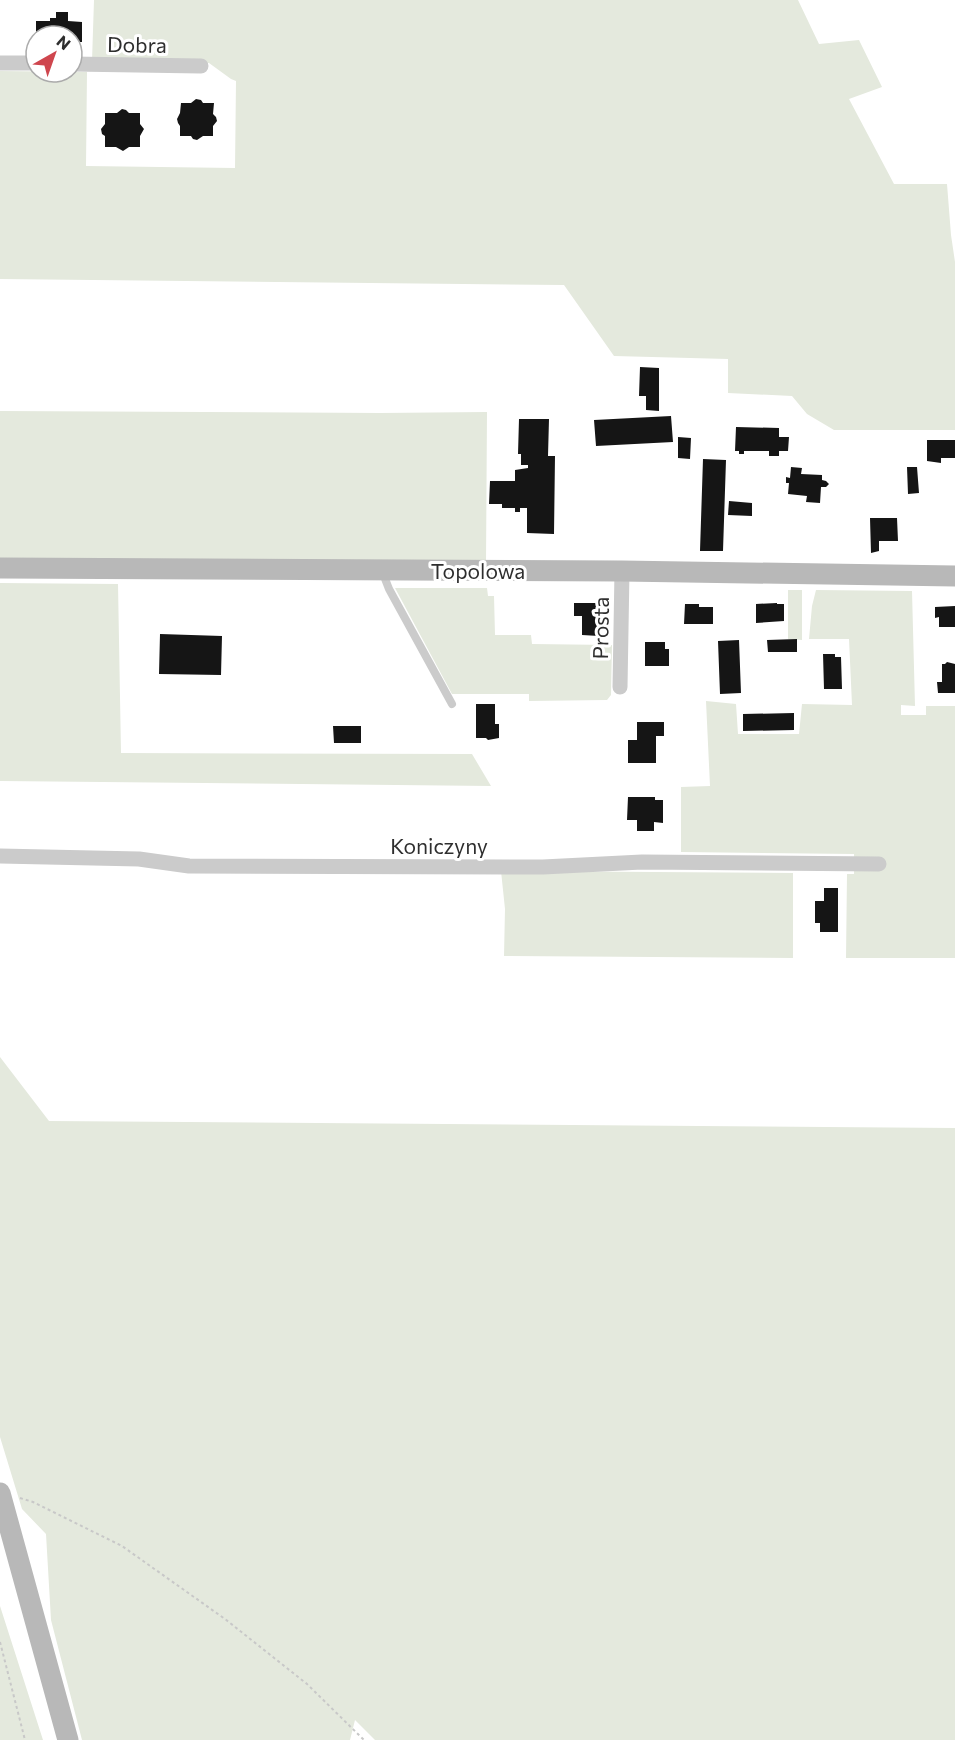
<svg xmlns="http://www.w3.org/2000/svg" width="955" height="1740" font-family="Commissioner,sans-serif">
<rect width="100%" height="100%" fill="#fff"/>
<path fill="#e4e9dd" d="M94,0H798L819,44L859,40L882,87L849,99L894,184H947L951,235L955,262V430H834L807,414L792,396L728,393V359L614,356L564,285L0,279V71L87,72L86,166L235,168L236,81L231,79L209,63L92,61Z
M0,411L380,413L487,412L486,564L0,561Z
M0,583L118,584L121,753L472,754L491,786L0,781Z
M395,588H487L488,596H494L495,635H531L532,644L612,645L611,695L607,700L529,701V694H452Z
M788,590H802V640L788,639Z
M816,590L912,591L915,706L901,705V715H926V706H955V958H846L847,874H854V854L681,852V787L710,786L706,701L736,704L738,734H799L802,704L852,705L849,639H809L812,606Z
M501,871L793,873V958L504,956L505,909Z
M0,1057L49,1121L955,1128V1740H375L355,1720L350,1740H82L51,1620L46,1534L22,1509L0,1437Z
M0,1606L43,1740H0Z"/>
<path fill="#151515" d="M56,12H68V21L82,22V42H72V36H36V21H50V18H56Z
M196,99L201,100L203,103H214L213,114L216,117L217,121L213,126V136H203L197,140L193,139L191,136H180V126L178,123L177,119L180,113L181,103H191Z
M122,109L126,110L129,113H140V124L144,129L140,136V147H129L123,151L116,147H105V136L102,134L101,129L105,124V113H117Z
M640,367L659,368V411L646,410V396H639Z
M671,416L673,442L596,446L594,420Z
M519,419H549L548,456H555L554,534L527,533V508H520V512H515V508H502V504H489L490,481H515V470L528,468V465H521V454H518Z
M736,427L779,428V437H789L788,451H779V456H769V451H744V454H739V451H735Z
M678,437L691,438L690,459L678,458Z
M927,440H955V458H941V463L927,461Z
M703,459L726,460L723,551H700Z
M791,467L802,468L801,474L822,475V480L826,481L829,484L826,487H821L820,503L806,502L807,496L788,494L789,483H786V477L790,478Z
M907,467H917L919,493L908,494Z
M729,501L752,503V516L728,515Z
M870,518H897L898,541H879V551L871,553Z
M574,603H600L601,616L599,636L582,635V616H574Z
M777,603V604H784V621L756,623V604Z
M685,604H699V607H713V624H684Z
M955,606V627H939V617L935,618V607Z
M160,634L222,636L221,675L159,674Z
M797,639V652H768L767,640Z
M739,640L741,693L720,694L718,641Z
M645,642H665V649H669V666H645Z
M823,654H835V657H841L842,689H824Z
M947,662L955,664V693H938L937,682H942V664H945Z
M476,704H495V724H499V738L488,740L486,738H476Z
M794,713V730L743,731V714Z
M637,722H664V736H656V763H628V740H637Z
M333,726H361V743H334Z
M628,797H655V800H663V823L654,822V831H637V820H627Z
M824,888H838V932H820V923H815V901H824Z"/>
<g fill="none" stroke-linecap="round" stroke-linejoin="round">
<path stroke="#c8c8c8" stroke-width="2" stroke-dasharray="3 3" stroke-linecap="butt" d="M20,1498L33,1502L122,1546L225,1619L307,1684L364,1740
M0,1642L25,1740"/>
<path stroke="#cbcbcb" stroke-width="8" d="M382,571L389,589L452,704"/>
<path stroke="#cbcbcb" stroke-width="15" d="M0,63H36
M72,64L201,66
M620,687L622,571
M0,856L139,859L189,866L543,867L642,862L879,864"/>
<path stroke="#b8b8b8" stroke-width="21" d="M0,568L622,571L955,576
M0,1493L68,1740"/>
</g>
<g text-anchor="middle" dominant-baseline="central" stroke-width="6" stroke-linejoin="round" paint-order="stroke">
<g font-size="21" fill="#2e2e2e" stroke="#fff">
<text transform="translate(137 44) rotate(1)">Dobra</text>
<text x="478" y="570">Topolowa</text>
<text transform="translate(600 628) rotate(-89)">Prosta</text>
<text x="439" y="845">Koniczyny</text>
</g>
</g>
<g transform="translate(54 54) rotate(40)"><circle r="28" fill="#ffffff" stroke="#ababab" stroke-width="1.5"/>
<path d="M0-4.5L10 22L0 15L-10 22Z" fill="#cf464e"/>
<text y="-9" font-size="16" font-weight="bold" text-anchor="middle" fill="#2e2e2e">N</text>
</g>
</svg>
